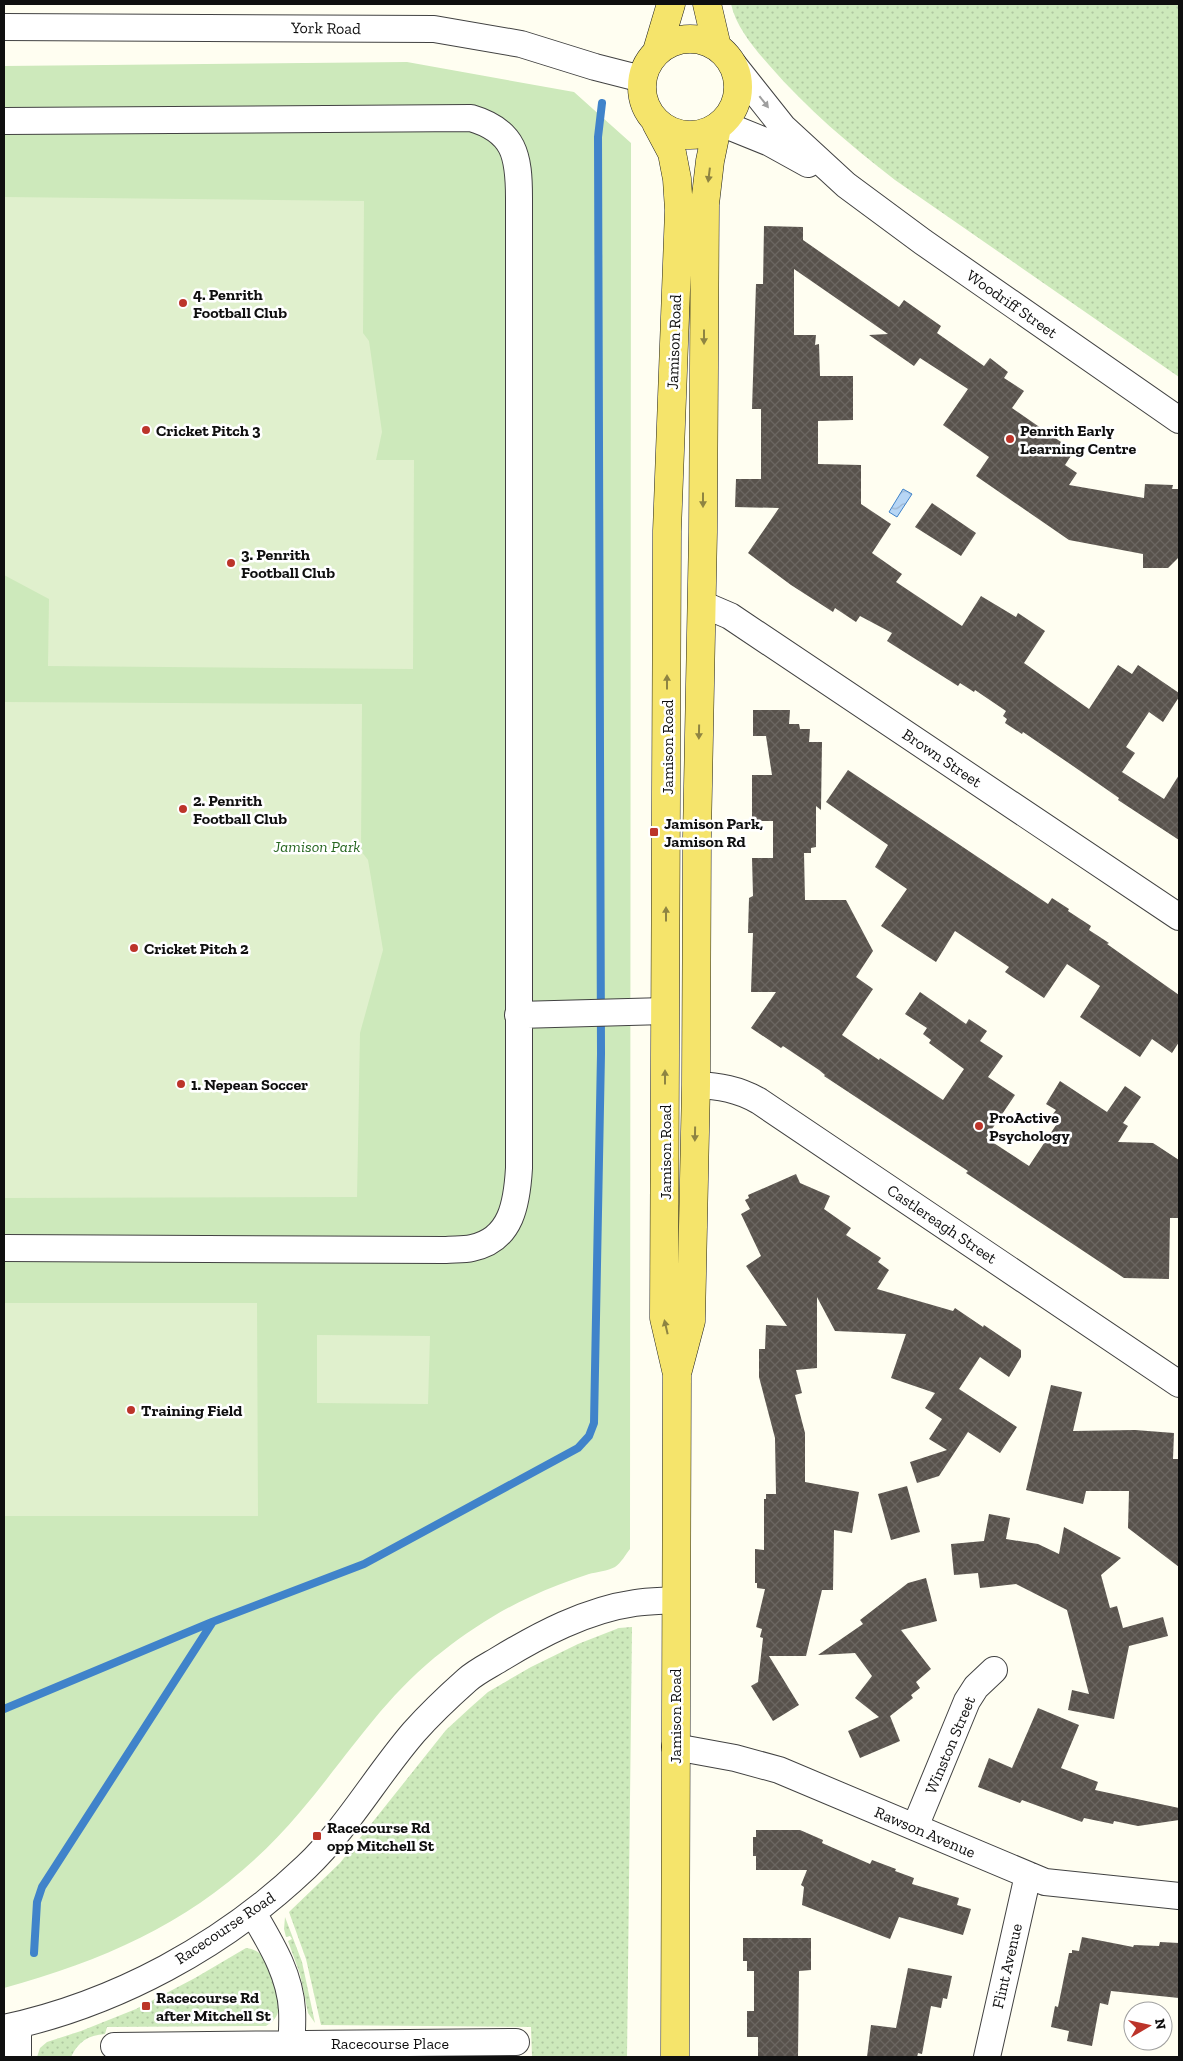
<svg xmlns="http://www.w3.org/2000/svg" width="1183" height="2061" font-family="'Zilla Slab',serif">
<defs>
<pattern id="grass-dots" width="8" height="8" patternUnits="userSpaceOnUse" patternTransform="scale(1.25)"><rect width="8" height="8" fill="#cde9bb"/><path d="M2 2h.1M6 6h.1" fill="none" stroke="#afc7a0" stroke-width="1.8" stroke-linecap="round"/></pattern>
<pattern id="water-waves" width="16" height="10" patternUnits="userSpaceOnUse" patternTransform="scale(1.25)"><rect width="16" height="10" fill="#b7d6f5"/><path d="M0 5q4-4 8 0t8 0" fill="none" stroke="#9cb6d1"/></pattern>
<pattern id="building-cross-hatch" width="8" height="8" patternUnits="userSpaceOnUse" patternTransform="scale(1.25)"><rect width="8" height="8" fill="#58524c"/><path d="M0 0l8 8M0 8l8-8" fill="none" stroke="#6b6661"/></pattern>
</defs>
<rect width="100%" height="100%" fill="#fffef1"/>
<path fill="url(#grass-dots)" d="M731,4H1179V377L895,180C850,145 807,109 769,65C754,48 736,27 731,4Z
M632,1627L627,2057H532L531,2027L321,2025L306,1959L289,1912L340,1863L446,1730L471,1707L488,1692L531,1667L578,1644L619,1628Z
M285,1917L302,1962L315,2023L308,2013L300,1974L288,1941L292,1939L290,1936L286,1937L284,1929Z
M246,1948C267,1950 271,1972 276,1989C277,1996 281,2004 278,2012C276,2019 272,2022 266,2026L107,2027L105,2034C88,2035 78,2042 71,2057H37L40,2048L47,2042L81,2031L136,2009L195,1978Z"/>
<path fill="#cde9bb" d="M407,62L574,92L631,143L630,1549C626,1554 621,1563 615,1567C608,1571 596,1572 589,1574C568,1581 549,1588 530,1597C499,1611 470,1630 443,1651C385,1695 347,1757 300,1812C218,1909 124,1955 4,1988V66Z"/>
<path fill="#e0f0cd" d="M4,197L364,201L363,333L369,341L382,432L376,460H414L413,669L48,666L49,599L4,575Z
M4,702L362,704L361,851L368,860L383,950L360,1033L357,1197L4,1198Z
M4,1303H257L258,1516H4Z
M317,1335L430,1336L428,1404L317,1403Z"/>
<path fill="url(#water-waves)" stroke="#4083ca" d="M903,489L912,494L897,517L889,512Z"/>
<g fill="none" stroke-linecap="round" stroke-linejoin="round">
<path stroke="#4083ca" stroke-width="8" d="M4,1709L212,1622L364,1564L578,1448L589,1436L594,1423L601,1054L598,137L602,103
M34,1953L37,1902L42,1887L212,1623"/>
</g>
<path fill="url(#building-cross-hatch)" d="M764,226L803,227V240L899,307L904,300L941,326L937,333L984,366L990,358L1008,372L1004,378L1024,391L1012,408L1074,451L1065,465L1077,473L1069,485L1144,498L1145,484L1173,485L1172,489H1179L1178,558L1168,568H1143V554L1069,540L976,476L989,457L943,425L968,389L920,358L914,366L869,335L888,334L794,269V335H816L815,345L819,344L820,376H853V420L818,421V464L861,465V504L891,524L872,553L902,574L896,582L962,626L981,596L1016,617L1018,613L1045,631L1024,663L1089,709L1118,665L1132,674L1138,665L1179,693V697L1163,722L1149,712L1126,747L1135,753L1122,772L1164,799L1179,775V840L1118,800L1119,798L1073,766L1023,732L1022,734L1005,723L1007,719L1003,716L1006,711L975,690L974,692L960,683L958,686L887,641L892,633L860,616L856,622L835,608L833,612L791,585L748,553L779,508L735,507L736,479H761V409H752L756,284H763Z
M932,503L976,533L961,556L915,527Z
M753,710H790L789,724H799L800,729H810L809,742H822L821,810L816,806V847L811,848V853H804L805,900H846L873,951L856,977L873,989L842,1035L879,1060L880,1058L943,1100L964,1069L929,1043L931,1040L923,1034L927,1028L905,1014L920,992L966,1024L969,1019L987,1031L980,1041L1003,1056L988,1077L1015,1095L986,1138L1029,1166L1060,1119L1053,1114L1056,1110L1046,1104L1060,1081L1107,1112L1125,1086L1141,1097L1123,1123L1128,1126L1118,1142L1153,1143L1179,1160V1218H1170L1169,1279L1124,1278L966,1173L968,1171L824,1076L825,1075L819,1070L783,1046L781,1048L751,1028L776,992H751L753,933H748L749,898L753,896L752,858H773V821H752V775H772L766,736H753Z
M848,770L1048,904L1052,898L1069,909L1068,911L1091,926L1089,930L1109,943L1107,944L1179,995V1042L1172,1053L1152,1039L1140,1057L1080,1017L1100,986L1067,964L1044,998L1005,972L1009,967L955,931L936,962L881,926L907,889L875,867L888,845L826,802Z
M796,1174L800,1183L830,1196L824,1209L851,1228L846,1235L881,1258L878,1262L889,1270L877,1289L953,1311L955,1308L983,1327L984,1325L1021,1350V1357L1009,1377L980,1357L959,1389L1017,1427L1000,1453L968,1432L939,1476L917,1483L910,1462L947,1450L929,1439L942,1419L925,1408L935,1393L891,1378L906,1334L835,1331L817,1297V1368L796,1370L802,1393L795,1395L805,1433V1482L859,1492L852,1533L834,1530L833,1590H822L806,1656H769L799,1705L773,1721L751,1686L758,1682L763,1638L760,1637L762,1629L756,1627L765,1589L757,1588V1583H755V1549L764,1550V1499H766V1494H776L775,1438L759,1377V1349H765L766,1325L787,1326L746,1266L761,1256L741,1214L750,1209L745,1200L749,1198L748,1195Z
M1051,1385L1082,1392L1073,1431L1135,1430L1174,1433L1173,1459H1179V1567L1128,1528L1129,1491H1086L1083,1504L1026,1490Z
M907,1486L920,1532L891,1540L878,1494Z
M989,1514L1010,1518L1006,1539L1038,1544L1059,1554L1064,1527L1121,1558L1101,1575L1110,1608L1117,1606L1123,1628L1163,1617L1168,1636L1129,1646L1114,1719L1068,1710L1072,1690L1089,1694L1067,1610L1016,1584L980,1588L978,1573L954,1575L951,1544L984,1541Z
M926,1578L937,1621L901,1630L931,1669L916,1682L920,1688L911,1695L913,1698L890,1716L900,1741L860,1758L848,1731L879,1717L855,1698L872,1676L855,1653L818,1655L863,1624L860,1620L908,1583Z
M1038,1708L1079,1725L1061,1768L1098,1782L1095,1790L1179,1808V1820L1138,1826L1114,1821L1113,1824L1084,1818L1082,1822L1022,1800L1020,1803L978,1787L989,1758L1012,1768Z
M756,1830H800L823,1840L822,1843L870,1864L872,1860L896,1869L895,1871L914,1878L912,1884L959,1898L957,1905L971,1909L963,1935L899,1917L890,1939L802,1905L804,1887L801,1885L807,1870H756V1856H753V1837H756Z
M1082,1937L1133,1947L1134,1945L1159,1946L1160,1942L1179,1943V1998L1111,1991L1108,2005L1100,2003L1092,2046L1067,2041L1069,2031L1051,2027L1055,2006L1058,2007L1069,1953H1072V1950L1079,1951Z
M743,1938H811V1970L799,1971L798,2057H758V2037H747V2011H754V1971H747V1961H743Z
M908,1968L952,1976L947,1999L943,1998L941,2008L931,2006L922,2054L918,2053L917,2057H867L871,2025L896,2028Z"/>
<g fill="none" stroke-linecap="round" stroke-linejoin="round">
<g stroke="#424242" stroke-width="28">
<path id="minor" d="M4,27L434,29L521,44L595,67L642,79
M733,64L783,127L846,185L923,242L1179,420
M4,121L471,118C515,131 519,156 519,198V1168C517,1202 512,1240 472,1248C463,1250 453,1249 445,1250L4,1248
M723,124L770,143L808,164
M702,604L730,616L1179,917
M518,1015L665,1011
M696,1085C719,1086 738,1089 759,1101L1179,1384
M675,1747L735,1758L779,1770L1045,1882L1179,1896
M915,1827L967,1701L976,1687L994,1670
M253,1913C271,1944 290,1974 292,2010C293,2026 291,2042 291,2057
M4,2028C116,2004 223,1946 306,1867C348,1827 376,1776 414,1732C430,1714 449,1696 467,1680C476,1672 488,1666 498,1660C539,1635 586,1610 635,1603C648,1601 662,1601 676,1600
M114,2046L516,2042
M18,2057V2025
M987,2057L1028,1875"/>
</g>
<g stroke="#202020" stroke-width="29">
<path id="major" d="M707,4L717,47
M642 87a48 48 0 1 1 96 0a48 48 0 1 1-96 0Z
M657,51L671,4
M656,123L672,153L677,179L679,210L667,531L664,1318L677,1374L675,2057
M678,1370L691,1321L696,1085L697,837L703,532L705,204L710,161L717,127"/>
</g>
<use href="#minor" stroke="#fff" stroke-width="26"/>
<use href="#major" stroke="#f5e46b" stroke-width="28"/>
</g>
<defs><path id="oneway-solid" d="M-6-.8H1V-3.2L6.5 0L1 3.2V.8H-6Z" transform="scale(1.25)"/></defs>
<use fill="#9f9f9f" href="#oneway-solid" transform="translate(764 102) rotate(52)"/>
<g fill="#8e8442">
<use href="#oneway-solid" transform="translate(709 175) rotate(97)"/>
<use href="#oneway-solid" transform="translate(704 337) rotate(90)"/>
<use href="#oneway-solid" transform="translate(703 500) rotate(90)"/>
<use href="#oneway-solid" transform="translate(667 682) rotate(-90)"/>
<use href="#oneway-solid" transform="translate(699 732) rotate(91)"/>
<use href="#oneway-solid" transform="translate(666 914) rotate(-90)"/>
<use href="#oneway-solid" transform="translate(665 1077) rotate(-90)"/>
<use href="#oneway-solid" transform="translate(695 1134) rotate(91)"/>
<use href="#oneway-solid" transform="translate(666 1327) rotate(-103)"/>
</g>
<g fill="#bc342a" stroke="#fff" stroke-width="2">
<circle cx="183" cy="303" r="5"/>
<circle cx="146" cy="430" r="5"/>
<circle cx="1010" cy="439" r="5"/>
<circle cx="231" cy="563" r="5"/>
<circle cx="183" cy="809" r="5"/>
<rect x="649" y="827" width="10" height="10" rx="2.5"/>
<circle cx="134" cy="948" r="5"/>
<circle cx="181" cy="1084" r="5"/>
<circle cx="979" cy="1126" r="5"/>
<circle cx="131" cy="1410" r="5"/>
<rect x="312" y="1831" width="10" height="10" rx="2.5"/>
<rect x="141" y="2001" width="10" height="10" rx="2.5"/>
</g>
<g text-anchor="middle" dominant-baseline="central" stroke-width="5" stroke-linejoin="round" paint-order="stroke">
<g font-size="16" fill="#0f0f0f" stroke="#fff">
<text transform="translate(326 28) rotate(1)">York Road</text>
<text transform="translate(1012 304) rotate(35)">Woodriff Street</text>
<text transform="translate(674 342) rotate(-88)">Jamison Road</text>
<text transform="translate(667 747) rotate(-90)">Jamison Road</text>
<text transform="translate(942 758) rotate(34)">Brown Street</text>
<text transform="translate(665 1152) rotate(-90)">Jamison Road</text>
<text transform="translate(942 1224) rotate(34)">Castlereagh Street</text>
<text transform="translate(675 1716) rotate(-90)">Jamison Road</text>
<text transform="translate(950 1745) rotate(-67)">Winston Street</text>
<text transform="translate(925 1832) rotate(23)">Rawson Avenue</text>
<text transform="translate(225 1928) rotate(-34)">Racecourse Road</text>
<text transform="translate(1007 1966) rotate(-77)">Flint Avenue</text>
<text x="390" y="2043">Racecourse Place</text>
</g>
<g font-size="16" font-weight="bold" fill="#0f0f0f" stroke="#fff" text-anchor="start">
<text x="193" y="294">4. Penrith<tspan x="193" dy="18">Football Club</tspan></text>
<text x="156" y="430">Cricket Pitch 3</text>
<text x="1020" y="430">Penrith Early<tspan x="1020" dy="18">Learning Centre</tspan></text>
<text x="241" y="554">3. Penrith<tspan x="241" dy="18">Football Club</tspan></text>
<text x="193" y="800">2. Penrith<tspan x="193" dy="18">Football Club</tspan></text>
<text x="664" y="823">Jamison Park,<tspan x="664" dy="18">Jamison Rd</tspan></text>
<text x="144" y="948">Cricket Pitch 2</text>
<text x="191" y="1084">1. Nepean Soccer</text>
<text x="989" y="1117">ProActive<tspan x="989" dy="18">Psychology</tspan></text>
<text x="141" y="1410">Training Field</text>
<text x="327" y="1827">Racecourse Rd<tspan x="327" dy="18">opp Mitchell St</tspan></text>
<text x="156" y="1997">Racecourse Rd<tspan x="156" dy="18">after Mitchell St</tspan></text>
</g>
<g font-size="16" font-style="italic" fill="#266620" stroke="#fff">
<text x="317" y="846">Jamison Park</text>
</g>
</g>
<rect width="1183" height="2061" fill="none" stroke="#0f0f0f" stroke-width="10"/>
<g transform="translate(1148 2026) rotate(81)"><circle r="24" fill="#ffffff" stroke="#9f9f9f"/>
<path d="M0-4L9 19L0 12L-9 19Z" fill="#bc342a"/>
<text y="-8" font-size="14" font-weight="bold" text-anchor="middle" fill="#0f0f0f">N</text>
</g>
</svg>
